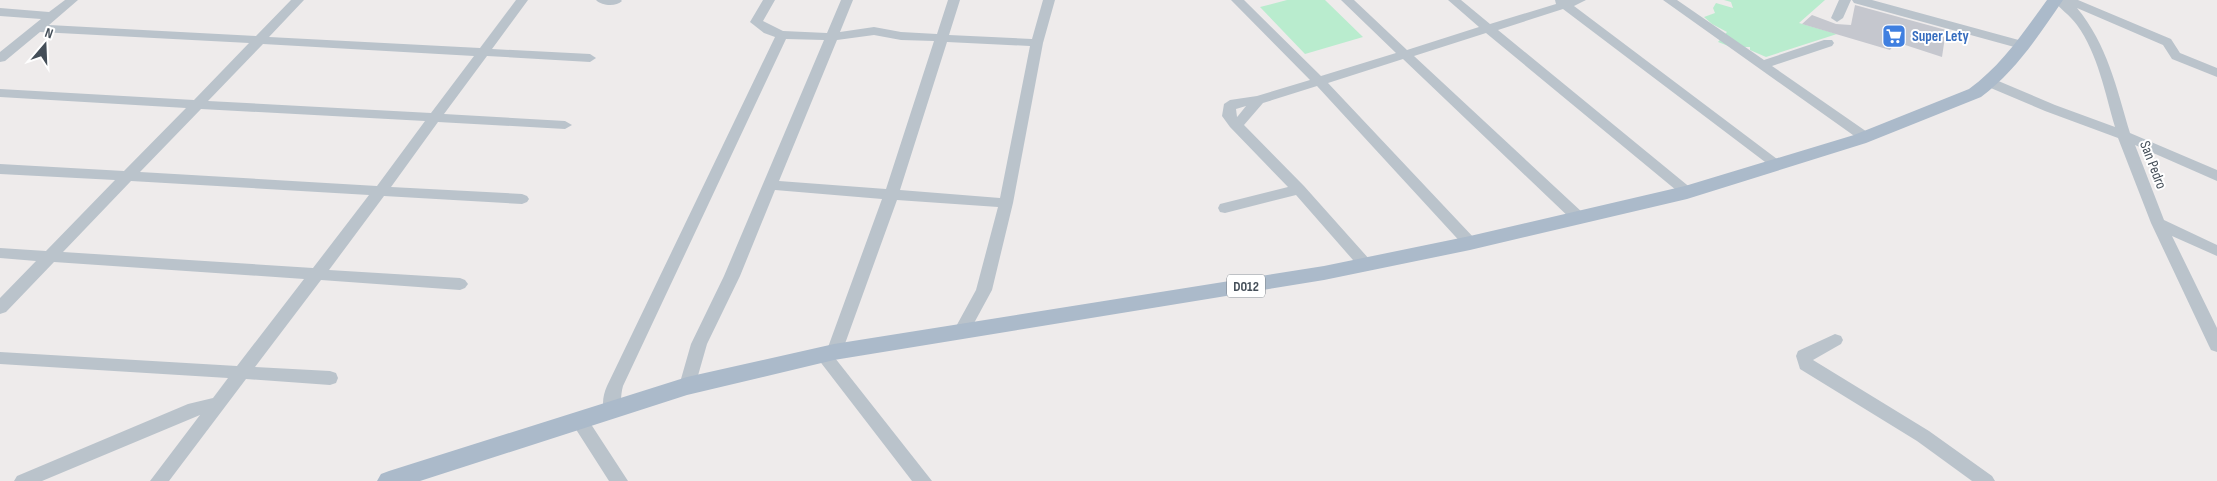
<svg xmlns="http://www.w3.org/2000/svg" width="2217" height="481" font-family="'Sofia Sans Condensed',sans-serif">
<rect width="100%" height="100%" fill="#eeebeb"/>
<path fill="#b9ecce" d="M1287,0H1325L1363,37L1305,54L1260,7Z
M1724,0H1825L1799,23L1837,34L1766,57L1750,50V47H1731L1718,42L1727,32L1712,24L1704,17L1715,13L1713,8L1716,3L1733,8L1731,2Z"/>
<path fill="#c5c7ce" d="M1855,5L1946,30L1942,57L1896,42L1890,50L1802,24L1812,15L1836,24L1851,25Z"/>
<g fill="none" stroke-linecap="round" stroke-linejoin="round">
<path fill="#bac3cb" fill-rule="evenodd" d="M65,0H78L49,25L256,36L291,0H304L269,37L480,48L516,0H528L492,49L590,54L596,58L590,62L487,56L444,114L565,121L572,125L565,129L438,122L391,187L522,194L527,196L529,199L527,202L522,204L384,196L329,270L460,278L465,280L468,284L465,288L460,290L321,280L255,367L330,371L336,373L338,378L336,383L330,385L246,379L169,481H150L200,415L42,481H14L17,476L188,404L213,398L228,378L0,364V352L237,366L304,279L54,262L6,312L0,314V298L36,261L0,258V248L46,251L115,180L0,174V164L124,171L186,108L0,97V89L194,100L249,43L40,32L5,61L0,62V52L41,19L0,16V8L49,12ZM263,44L474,56L431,113L208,101ZM201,109L425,121L377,186L140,172ZM131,181L369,195L313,268L63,252Z
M596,0H621L622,1C616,7 602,6 596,0Z
M763,0H775L763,21L783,31L827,33L841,0H853L840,32L874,27L901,32L937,34L948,0H960L949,35L1032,39L1043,0H1055L1043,43L1013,203L992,290L967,336L961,338L955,336L953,332L976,290L998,207L897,200L842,352L840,356L835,358L932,481H912L815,355L817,351L827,350L882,199L775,190L740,276L707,344L695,386L693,391L687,393L681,391L679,386L691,344L724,276L824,40L786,39L623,386C620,396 622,406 618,415L612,417L606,415C601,406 603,395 607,386L775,37L764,33L750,22ZM874,35L901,40L934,41L886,189L779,181L837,40ZM947,42L1030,46L1000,198L900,190Z
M1231,0H1244L1321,76L1396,53L1341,0H1354L1407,50L1479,27L1448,0H1461L1490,24L1556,4L1555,0H1586L1574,6L1785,165L1783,168H1773L1563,9L1498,30L1692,189L1694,192L1692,195H1682L1486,33L1414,56L1583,213L1585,217L1583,221H1573L1403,59L1328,83L1475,239L1478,243L1475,247L1470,248L1465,247L1317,86L1263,103L1244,125L1304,186L1370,260L1373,264L1370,268L1365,270L1360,268L1296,195L1225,213L1220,212L1218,208L1220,204L1288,187L1230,127L1222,116L1224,104L1230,100L1257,96L1310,80ZM1246,106L1238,116L1237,117L1236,109Z
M1663,0H1677L1764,60L1824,40H1832L1834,43L1832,46L1772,66L1870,134L1872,137L1870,140H1860Z
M1839,0H1851L1843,18L1837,22L1831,18Z
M1852,0H1872L2026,42L2028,45L2022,49L2018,48L1854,3Z
M2053,0H2078L2171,39L2180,53L2217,68V77L2172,59L2163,45L2077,8C2107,44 2117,89 2130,133L2217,170V181L2135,145L2164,220L2217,245V256L2172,236L2217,328V352L2211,350L2209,346L2151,223L2118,138L2045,111L1986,86L1984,83L1986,80H1996L2055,105L2115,127C2105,93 2098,54 2077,25C2070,15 2060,9 2053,0Z
M1835,334L1841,336L1843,340L1841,344L1813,360L1929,431L1992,476L1995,481H1972L1917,441L1800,369L1796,356L1798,351Z
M579,413L585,415L628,481H609L570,420L573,415Z"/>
<path fill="#abbaca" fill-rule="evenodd" d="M2047,0H2063C2039,35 2016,71 1981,97L1866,143L1687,199L1470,250L1324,280L834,360L687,395L420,481H377L381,474L389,471L687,377L834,344L1324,266L1470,236L1685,186L1854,135L1969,89C2002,65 2023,33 2047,0Z"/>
</g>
<defs>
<g id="supermarket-square" transform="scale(1.25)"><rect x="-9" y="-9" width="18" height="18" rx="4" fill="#3f7fe0" stroke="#fff"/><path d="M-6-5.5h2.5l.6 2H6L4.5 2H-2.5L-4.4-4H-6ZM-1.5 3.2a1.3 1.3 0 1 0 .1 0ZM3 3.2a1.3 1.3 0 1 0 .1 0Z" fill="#fff"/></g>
</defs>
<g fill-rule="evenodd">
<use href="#supermarket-square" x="1894" y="36"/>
</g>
<g text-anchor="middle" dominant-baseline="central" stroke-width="4" stroke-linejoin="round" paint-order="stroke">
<rect fill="#fff" stroke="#7c838a" stroke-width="1" x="1227" y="274.5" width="38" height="23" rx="4"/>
<g font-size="14" font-weight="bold" fill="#444e58">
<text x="1246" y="286">D012</text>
</g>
<g font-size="15" font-weight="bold" fill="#366cbe" stroke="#fff" text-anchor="start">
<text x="1912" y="36">Super Lety</text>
</g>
<g font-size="15" fill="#444e58" stroke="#fff">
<text transform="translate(2153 165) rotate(69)">San Pedro</text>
</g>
</g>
<g transform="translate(45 45) rotate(19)" stroke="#ffffff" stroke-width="4" paint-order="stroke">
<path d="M0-4L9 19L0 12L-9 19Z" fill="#444e58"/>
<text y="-8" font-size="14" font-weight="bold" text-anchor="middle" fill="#444e58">N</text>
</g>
</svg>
